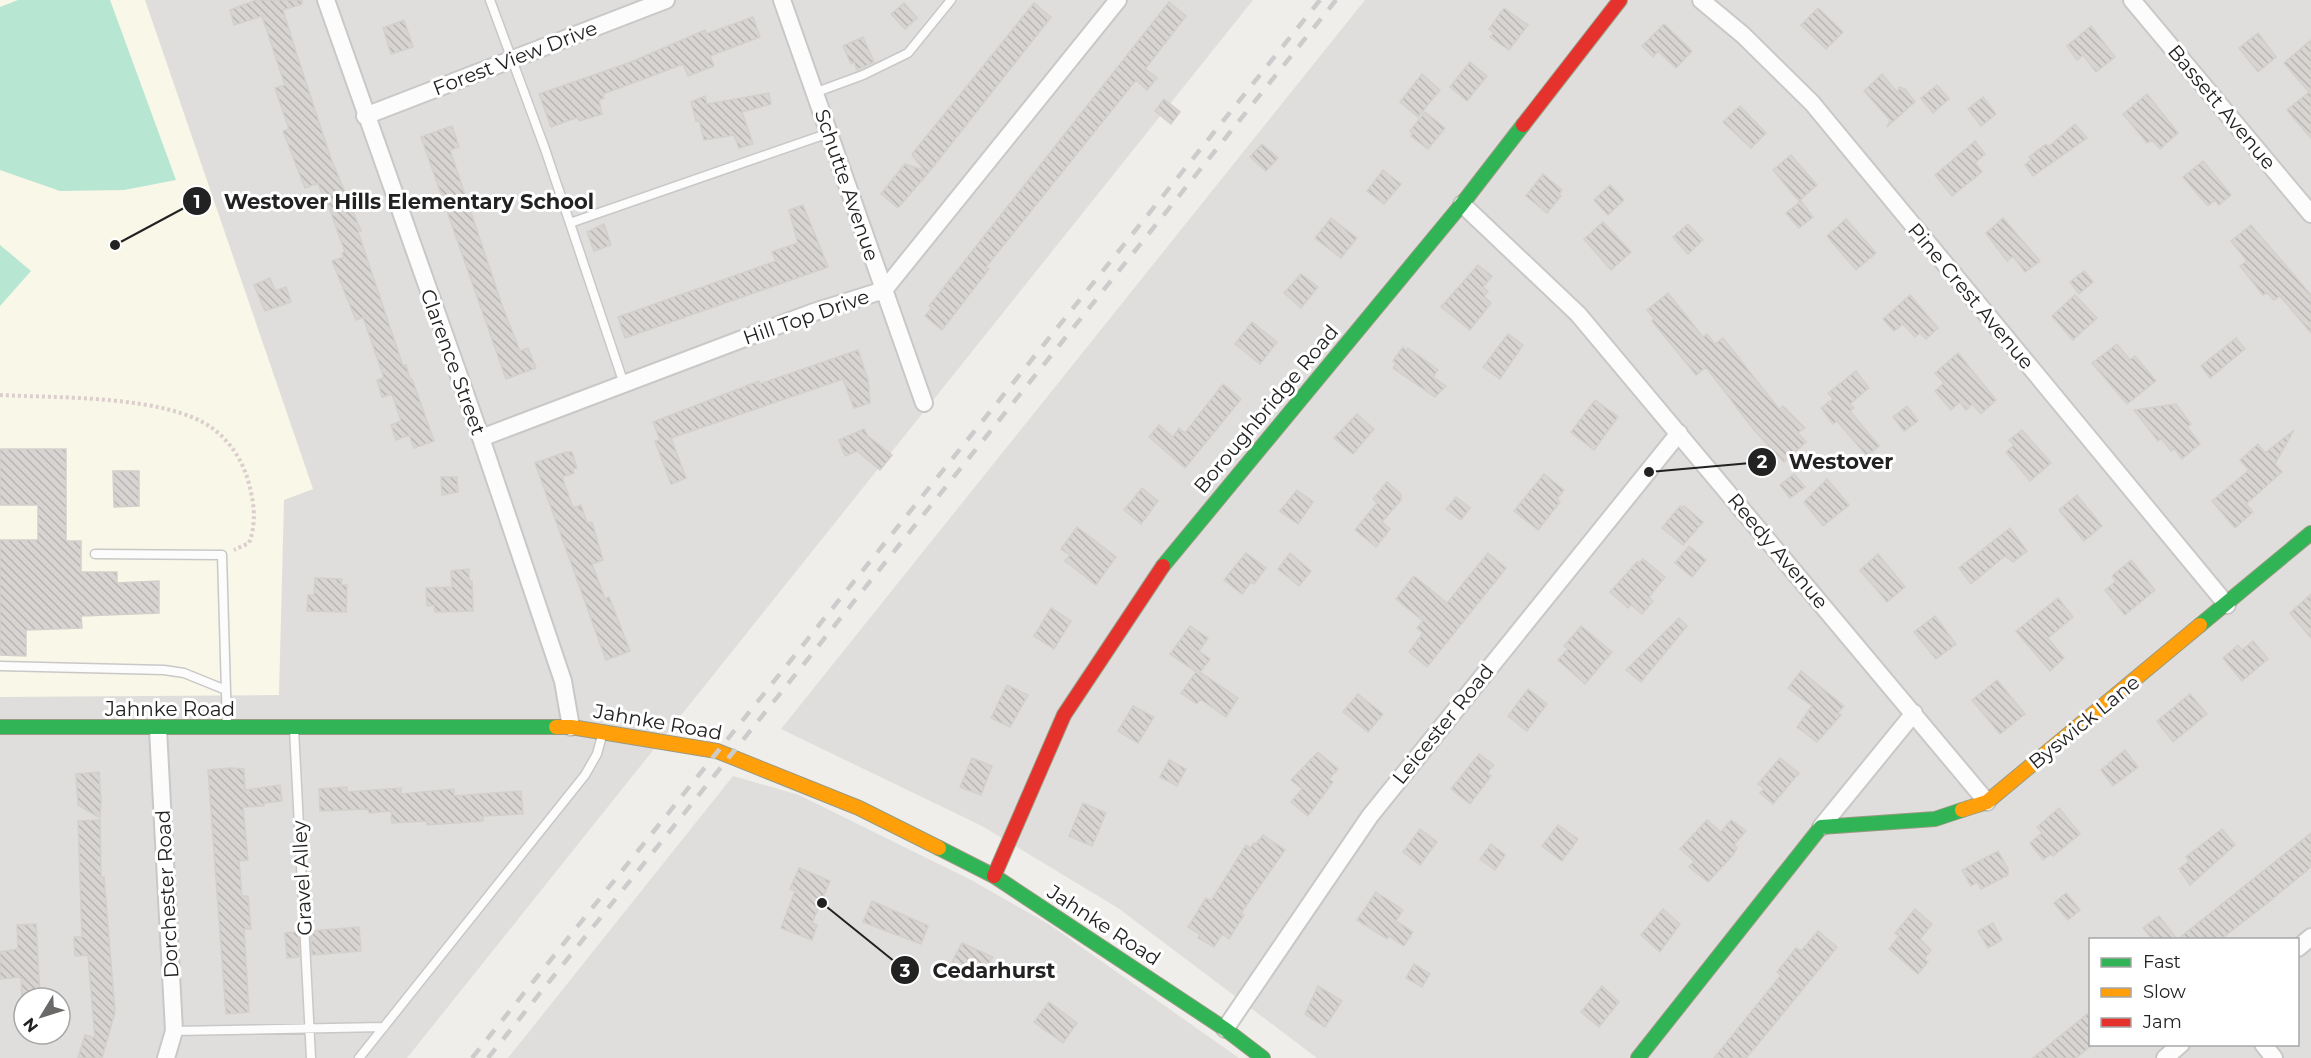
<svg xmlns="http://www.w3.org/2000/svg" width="2311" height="1058" font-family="Montserrat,sans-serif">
<defs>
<pattern id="building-back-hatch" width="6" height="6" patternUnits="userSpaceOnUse" patternTransform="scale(1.5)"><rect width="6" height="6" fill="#d7d4d2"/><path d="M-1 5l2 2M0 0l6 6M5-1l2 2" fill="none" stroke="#b8b6b4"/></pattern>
</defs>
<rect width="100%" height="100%" fill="#f0eeeb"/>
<path fill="#dfdedc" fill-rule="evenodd" d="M0,0H1253L407,1058H0ZM24,998H60V1034H24Z
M1365,0H2311V1058H1317L1118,908L982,826L781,729ZM2090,940H2298V1044H2090Z
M733,776L799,795L973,881L1050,925L1239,1058H508Z"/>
<path fill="#f8f7e8" d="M0,0H145L313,489L284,500L279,695L0,697Z"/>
<path fill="#b7e6d2" d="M18,0H110L176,180L124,190L60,191L0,170V7Z
M0,245L31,271L0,306Z"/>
<path fill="url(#building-back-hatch)" stroke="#d3d0cc" stroke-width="1.5" d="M256,0H302V4L283,10L296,52L330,156L361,231L358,232L403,366L406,365L410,379H412L434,441L414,448L409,435L396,440L391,425L401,421L392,394L382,397L377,380L384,378L363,317L356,320L332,261L344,257L342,253L345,252L325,196L323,197L318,183L305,188L283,131L289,129L275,88L285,85L262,16L234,25L230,10Z
M1169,2L1186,16L1145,69L1157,78L1147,90L1136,80L986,267L989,269L942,330L925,316L932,308L929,306Z
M904,3L917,18L905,29L891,14Z
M1034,3L1051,17L929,172L898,208L881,194L905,164L925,171L912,155L913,153Z
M1504,8L1528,25L1509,50L1490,37L1494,33L1489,29Z
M1818,8L1843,32L1826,49L1801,25Z
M753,17L760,37L710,56L714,66L688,76L683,64L649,77L603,94L604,98L599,100L602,114L579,121L578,117L551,127L539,94L631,62L705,30L706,34Z
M404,20L413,47L391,54L383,28Z
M1664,24L1692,51L1676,68L1658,51L1653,57L1642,46Z
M2091,26L2115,57L2096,72L2083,55L2077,60L2067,46Z
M2258,33L2276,57L2258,72L2239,48Z
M863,37L874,62L857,70L854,62L851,64L843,46Z
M2311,40V138L2287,110L2309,92L2284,63Z
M1470,62L1487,76L1467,101L1450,87Z
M1422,74L1440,90L1418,117L1400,102Z
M1882,74L1898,93L1899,87L1905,89L1915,102L1887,127L1890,120L1864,91Z
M1937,85L1949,99L1933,113L1921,98Z
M769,93L771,104L742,112L753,144L739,148L734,135L704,140L699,120L696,121L691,102L705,96L707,104Z
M2147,94L2178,133L2160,149L2152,140L2147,143L2123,114Z
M1983,97L1996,114L1981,126L1968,109Z
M1164,99L1180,112L1171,124L1155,111Z
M1740,106L1766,133L1751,148L1723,122Z
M1425,112L1445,128L1428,149L1411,136L1413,133L1410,131Z
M2075,124L2087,138L2033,176L2025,165L2031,160L2029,157L2046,144L2048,147Z
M452,126L459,147L450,150L503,308L520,351L528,348L536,368L506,379L421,137Z
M1975,141L1985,154L1975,163L1982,172L1952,196L1935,175Z
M1262,144L1278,158L1266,171L1250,157Z
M1791,155L1817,185L1799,201L1773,170Z
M2203,161L2231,195L2219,205L2215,200L2208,206L2183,177Z
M1383,170L1401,184L1384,204L1367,191Z
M1543,174L1562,190L1559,194L1561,196L1547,213L1526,196Z
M1610,185L1624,200L1608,215L1594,200Z
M1801,201L1813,217L1799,228L1786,213Z
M803,205L828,267L625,338L618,317L776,261L772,252L798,243L789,210Z
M1331,218L1357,238L1341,258L1315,238Z
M2003,218L2040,261L2025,272L2013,256L2007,261L1986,233Z
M1846,219L1876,253L1856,270L1827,236Z
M1603,222L1631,252L1611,270L1584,239Z
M604,224L611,245L594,251L587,232Z
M1688,224L1703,240L1688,254L1673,237Z
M2251,225L2311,295V333L2280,296L2274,300L2267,293L2263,295L2240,266L2247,261L2231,241Z
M1478,265L1492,276L1483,287L1488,291L1484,296L1491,303L1470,330L1441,307Z
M2084,271L2093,282L2079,294L2070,282Z
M1301,274L1318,287L1301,308L1284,293Z
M270,278L275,291L286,287L291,302L265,311L254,285Z
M1668,293L1703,337L1707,334L1715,344L1723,338L1779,409L1783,406L1805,428L1798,433L1806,442L1784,462L1754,430L1706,367L1696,375L1652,321L1654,318L1647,310Z
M1910,295L1938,328L1926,339L1920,333L1915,337L1903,324L1894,331L1883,319Z
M2075,295L2097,318L2073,340L2052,316Z
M1252,322L1277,342L1260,364L1235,344Z
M1508,334L1523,345L1500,379L1483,367Z
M2236,338L2245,349L2210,378L2201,366Z
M2117,344L2130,360L2135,356L2156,381L2127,404L2092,363Z
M1403,347L1407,351L1408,348L1438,370L1433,377L1446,386L1435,397L1393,368L1396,363L1393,361Z
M858,350L868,380L870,403L854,408L843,379L671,438L686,478L671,484L655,441L660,440L653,422L759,381L760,384Z
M1958,353L1996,400L1981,414L1972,404L1966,410L1960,402L1951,410L1935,391L1944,383L1935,373Z
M1856,371L1869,388L1850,404L1854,408L1850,411L1879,446L1867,456L1837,421L1833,424L1821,408L1833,399L1828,393Z
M1223,384L1241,399L1185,468L1149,437L1159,425L1173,437L1179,428L1185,433Z
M1595,400L1618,417L1594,450L1571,432Z
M2176,404L2191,424L2187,427L2200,444L2182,459L2174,448L2171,451L2161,438L2158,441L2134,410Z
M1907,406L1918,421L1904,431L1893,417Z
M1357,414L1374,429L1353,454L1334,438Z
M864,429L868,436L892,455L880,470L857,451L845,456L839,440Z
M2022,430L2051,463L2030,481L2006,452L2014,445L2009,440Z
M2294,430L2275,464L2282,472L2246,504L2253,512L2235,528L2212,501L2249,470L2240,460L2258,444L2265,453Z
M0,449H66V541H81V572H117V583L159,581V613L81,616L82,628L26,630V656L0,655V540H38V505H0Z
M566,452H572L577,468L572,469L574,473L562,477L573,508L581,505L587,523L592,522L603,560L592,564L605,599L609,597L630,651L606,660L535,463Z
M113,471H139V506L114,507Z
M1544,474L1564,490L1557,499L1560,502L1538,530L1514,511Z
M1794,474L1805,487L1790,498L1780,485Z
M441,477H457L458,492L442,495Z
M1827,479L1849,505L1823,526L1804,502Z
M1387,482L1401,494V500L1382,522L1390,529L1376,547L1355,530L1377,503L1373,499Z
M1142,488L1158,501L1141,524L1124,510Z
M1297,490L1313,502L1298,524L1280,511Z
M2077,495L2102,526L2084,541L2059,510Z
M1456,497L1470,508L1461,520L1446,509Z
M1680,506L1682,508L1684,506L1703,522L1683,545L1662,528Z
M1077,527L1116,557L1096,585L1065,561L1070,555L1061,549Z
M2010,528L2027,551L2013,562L2005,556L1971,584L1959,568Z
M1689,546L1706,560L1692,577L1675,563Z
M1246,553L1266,568L1254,584L1251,582L1242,594L1224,580Z
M1290,553L1311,571L1299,586L1278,569Z
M1488,553L1506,568L1427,667L1409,652L1423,633L1417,628L1423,621L1396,599L1414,576L1447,603Z
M1878,554L1905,587L1887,602L1860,570Z
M1643,559L1665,577L1649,597L1653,601L1642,614L1631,605L1628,608L1610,592L1637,562L1639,563Z
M2131,560L2155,590L2125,615L2105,590L2116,581L2112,576Z
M469,569V581H472L473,611L435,612L434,605L427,606L426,588L452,587L451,571Z
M315,578L342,579L341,585H347L346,612L307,611L308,595H314Z
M2311,594V638L2290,613Z
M2058,598L2073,617L2048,638L2064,658L2050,671L2016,631Z
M1051,608L1071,621L1054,649L1034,636Z
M1935,616L1956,644L1936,659L1914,632Z
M1679,618L1687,626L1641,682L1626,670Z
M1190,626L1208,638L1199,651L1210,659L1200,672L1238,698L1226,717L1200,699L1197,704L1181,693L1196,672L1170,654Z
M1581,626L1612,652L1585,684L1558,660L1568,649L1564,646Z
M2253,641L2268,659L2242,681L2223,658L2238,645L2242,650Z
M1801,671L1844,706L1838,713L1841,715L1817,742L1797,727L1812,706L1788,688Z
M1997,680L2025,714L2000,734L1972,700Z
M1007,685L1028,695L1010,727L991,718Z
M1528,689L1547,704L1527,731L1508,716Z
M1358,694L1383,714L1368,732L1343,712Z
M2190,694L2207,714L2173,742L2157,721Z
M1133,706L1154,717L1138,743L1118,731Z
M2125,750L2138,767L2113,786L2101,770Z
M1318,752L1338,769L1329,779L1333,782L1308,816L1291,802L1302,789L1291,780Z
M1479,754L1494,765L1487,773L1491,776L1470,804L1451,789Z
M972,758L992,766L981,795L960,787Z
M1780,758L1799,773L1773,804L1760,793L1764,789L1758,784Z
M1169,760L1186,769L1177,786L1160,777Z
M231,768L244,769L245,790L280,785L282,801L264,803V806L243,807L248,860L239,861L242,896H248L251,929H244L249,1012L226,1014L208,770Z
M99,772L101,802L100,818L78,805L76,774Z
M347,787V792L401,788V794L454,789V796L521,791L523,814L483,816V821L427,825V821L392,823L391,811L369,813L368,809L320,811L319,789Z
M1083,803L1106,813L1092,846L1069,836Z
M2059,808L2080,834L2053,856L2051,854L2043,860L2030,843L2042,833L2037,827Z
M100,820L101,877H104L115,1012L102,1058H78L85,1035L95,1038L88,955L75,956L74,937H82L78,821Z
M1707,820L1721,832L1731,820L1746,831L1734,845L1737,848L1733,855L1708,882L1689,867L1694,861L1680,849Z
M1558,825L1578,839L1562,861L1542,846Z
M1420,829L1437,842L1420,865L1403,852Z
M2222,829L2235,845L2190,885L2179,869L2189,861L2186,857Z
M2311,833V867L2265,905L2221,939H2178Z
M1263,835L1285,850L1241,913L1244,915L1229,939L1222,934L1214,947L1198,938L1200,934L1188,927L1206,898L1211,901L1246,845L1250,848L1254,843L1256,844Z
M1491,844L1505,855L1495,870L1480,859Z
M1998,851L2008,869V875L1981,889L1977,882L1971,886L1962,870Z
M799,868L830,881L812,923L817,925L812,940L781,928L795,891L790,889Z
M1376,892L1403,910L1396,921L1413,932L1404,946L1389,936L1387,939L1357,920Z
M2066,893L2080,910L2068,920L2054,903Z
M872,901L928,926L921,944L863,922Z
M1663,909L1680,924L1660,952L1641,935Z
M1915,909L1932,924L1920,939L1931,950L1924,959L1928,962L1918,974L1889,949L1899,936L1895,933Z
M2159,916L2177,939H2153L2148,934L2143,928Z
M1993,923L2002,940L1988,948L1978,931Z
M36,924L40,995L22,996L21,977L0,979V952L18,949L17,925Z
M359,927L361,951L312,955L311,931Z
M1818,931L1837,947L1758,1044L1746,1058H1714L1781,975L1777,972L1796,948L1801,951Z
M298,932L299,957L287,958L285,933Z
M962,943L993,957L981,978L952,962Z
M1414,964L1430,974L1422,987L1406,978Z
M1318,986L1342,1001L1325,1027L1305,1014Z
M1602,986L1619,1002L1599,1027L1581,1012Z
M1049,1002L1077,1023L1063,1043L1034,1022Z
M2091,1011V1046L2076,1058H2033Z"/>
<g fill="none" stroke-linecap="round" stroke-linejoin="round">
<g stroke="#c9c8c7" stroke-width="11">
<path id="lane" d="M490,0L545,149L624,384
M814,93L863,75L908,53L951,0
M570,223L829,133
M95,554L222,555L227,726
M0,666L164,670L184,673L226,690
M294,729L311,1058
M174,1031L384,1027
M359,1058L585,775L597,754L603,732"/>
</g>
<g stroke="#c9c8c7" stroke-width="20">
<path id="street" d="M326,0L481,438L563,681L571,727
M782,0L924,403
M1701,0L1743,35L1812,103L2227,605
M2132,0L2311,214
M365,116L666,0
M1462,204L1578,314L1987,802
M481,438L811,313L884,290L1118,0
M158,729L174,1031L166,1058
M1821,827L1914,713
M2298,948L2311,937
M1225,1029L1370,816L1679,433
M2263,1044L2274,1058
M2165,1058L2181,1044"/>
</g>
<g stroke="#999a82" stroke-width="16">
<path id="fast" d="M1163,566L1462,204L1523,125
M2200,625L2311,533
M0,727H556
M939,848L994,876L1225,1029L1263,1058
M1638,1058L1821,827L1935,819L1962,810"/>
</g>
<g stroke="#999a82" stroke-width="16">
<path id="slow" d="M556,727H571L717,751L859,808L939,848
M1962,810L1987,802L2200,625"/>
</g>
<g stroke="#999a82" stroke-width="16">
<path id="jam" d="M1523,125L1620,0
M994,876L1064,715L1163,566"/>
</g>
<path stroke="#dccecd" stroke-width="4" stroke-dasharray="3 3" stroke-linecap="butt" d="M0,395C56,398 167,395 212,428C230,441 242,460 248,480C254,502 257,522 249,543L234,550
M637,714L657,718"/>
<use href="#lane" stroke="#fdfcfc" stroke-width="8"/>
<use href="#street" stroke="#fdfcfc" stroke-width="16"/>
<use href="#fast" stroke="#30b455" stroke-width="14"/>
<use href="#slow" stroke="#ff9f0a" stroke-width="14"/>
<use href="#jam" stroke="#e5322d" stroke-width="14"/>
<path stroke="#ccc" stroke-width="4.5" stroke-dasharray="12 12" stroke-linecap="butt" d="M472,1058L1320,0
M488,1058L1336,0"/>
</g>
<g text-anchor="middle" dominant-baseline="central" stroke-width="6" stroke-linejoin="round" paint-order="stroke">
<g font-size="20" fill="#222" stroke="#fff">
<text transform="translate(515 58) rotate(-21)">Forest View Drive</text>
<text transform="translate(2222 107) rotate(50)">Bassett Avenue</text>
<text transform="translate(847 185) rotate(71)">Schutte Avenue</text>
<text transform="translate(1971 296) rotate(50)">Pine Crest Avenue</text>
<text transform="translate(806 317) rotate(-19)">Hill Top Drive</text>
<text transform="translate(453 362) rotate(70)">Clarence Street</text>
<text transform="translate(1266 409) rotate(-50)">Boroughbridge Road</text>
<text transform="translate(1778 551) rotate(50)">Reedy Avenue</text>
<text x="170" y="709">Jahnke Road</text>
<text transform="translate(658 722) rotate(10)">Jahnke Road</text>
<text transform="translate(2084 722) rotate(-39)">Byswick Lane</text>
<text transform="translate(1443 724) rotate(-51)">Leicester Road</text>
<text transform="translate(302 878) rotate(-93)">Gravel Alley</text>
<text transform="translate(167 894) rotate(-93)">Dorchester Road</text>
<text transform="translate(1104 925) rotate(33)">Jahnke Road</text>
</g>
</g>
<path fill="none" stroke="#222" stroke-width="2" d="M115 245L197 201M1649 472L1762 462M822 903L905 970"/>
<g fill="#222" stroke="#fff" stroke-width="2">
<circle cx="115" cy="245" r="6"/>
<circle cx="1649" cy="472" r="6"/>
<circle cx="822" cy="903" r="6"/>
<circle cx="197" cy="201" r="15"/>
<circle cx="1762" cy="462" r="15"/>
<circle cx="905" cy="970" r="15"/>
</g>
<g font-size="18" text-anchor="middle" font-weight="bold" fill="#fff">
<text x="197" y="208">1</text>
<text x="1762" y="468">2</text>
<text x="905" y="977">3</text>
</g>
<g font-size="21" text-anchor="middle" font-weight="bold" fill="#222" stroke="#fff" stroke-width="6" stroke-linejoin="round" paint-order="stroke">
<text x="409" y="209">Westover Hills Elementary School</text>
<text x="1841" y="469">Westover</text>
<text x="994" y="978">Cedarhurst</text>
</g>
<rect x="2089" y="938" width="210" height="108" fill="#ffffff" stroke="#a7a7a7" stroke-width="1.5"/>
<rect x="2101" y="958" width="30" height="9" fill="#30b455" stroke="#a7a7a7" stroke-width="1.5"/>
<text x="2143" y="968" font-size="18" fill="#222222">Fast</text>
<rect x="2101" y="988" width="30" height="9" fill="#ff9f0a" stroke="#a7a7a7" stroke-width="1.5"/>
<text x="2143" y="998" font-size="18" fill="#222222">Slow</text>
<rect x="2101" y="1018" width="30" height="9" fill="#e5322d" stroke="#a7a7a7" stroke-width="1.5"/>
<text x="2143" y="1028" font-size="18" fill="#222222">Jam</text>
<g transform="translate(42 1016) rotate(232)"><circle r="28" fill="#ffffff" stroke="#a7a7a7" stroke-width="1.5"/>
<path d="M0-4.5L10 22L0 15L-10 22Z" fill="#6a6968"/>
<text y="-9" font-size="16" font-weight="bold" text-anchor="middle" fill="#222222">N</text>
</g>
</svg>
